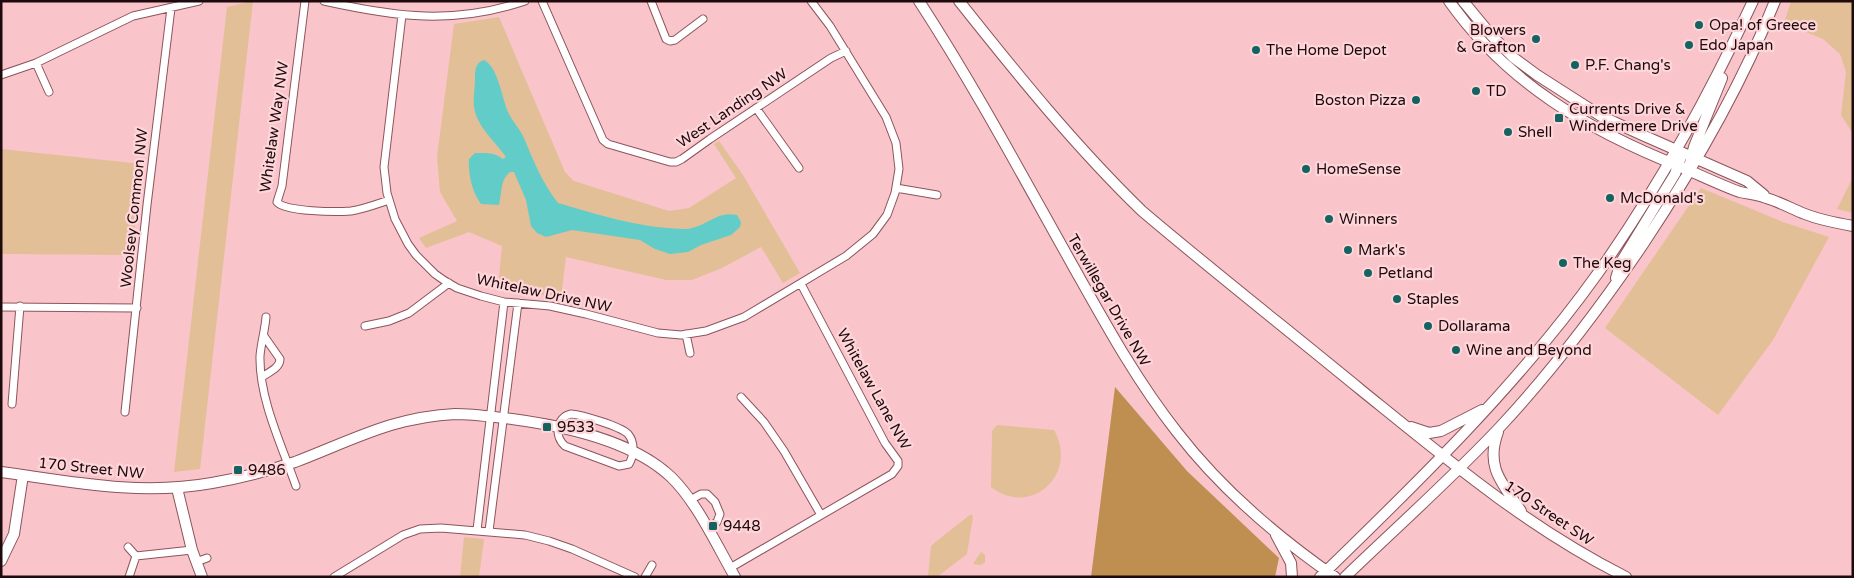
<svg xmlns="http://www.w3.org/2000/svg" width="1854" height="578" font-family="'Varela Round',sans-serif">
<rect width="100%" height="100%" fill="#f9c5ca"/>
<path fill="#e2bf96" d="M253,1L200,469L174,472L227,7Z
M1791,1H1853V134L1841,115L1846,72L1840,54L1823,39L1784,23Z
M499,17L565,172L574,181L669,211L689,208L736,178L714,144L719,141L743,175L800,273L783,283L761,247L722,268L692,280H666L566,257L561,298L498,288L502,246L469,232L426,248L419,238L457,221L440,192L437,157L454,24Z
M1,149L142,164L132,255L1,254Z
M1853,177V213L1837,209Z
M1701,188L1783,222L1829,237L1773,340L1718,415L1605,328Z
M997,425L1054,430C1079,474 1031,518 991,487L992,431Z
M971,514L973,516L967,554L937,577H928L931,546L933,544Z
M464,537L484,539L479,577H460Z
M981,552L985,555V562L981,565L973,564Z"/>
<path fill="#bf8f51" d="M1115,387L1187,471L1279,558L1275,577H1091Z"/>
<path fill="#62ccc8" d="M484,60C498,67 502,98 508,112C512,121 520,129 524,138C533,160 543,184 558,203C599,215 640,228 683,229C705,229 716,210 737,215L741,222L740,227L731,235L701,245L688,252L670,254L655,249L640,240L572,230L546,237L537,233L531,226L526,200L514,172H510C500,180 502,193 499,205L481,204C472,193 468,173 469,159L475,153C487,153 494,152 503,159L506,157C495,141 477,127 474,107C473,98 475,88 475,79C475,70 475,63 484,60Z"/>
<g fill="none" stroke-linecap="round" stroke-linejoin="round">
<g stroke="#8c545b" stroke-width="9">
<path id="street" d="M305,1L282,186L277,202C285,212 337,212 351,211C364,209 377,204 389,200
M324,1C396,17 453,25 525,1
M542,1L603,140L608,144L670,162H676L682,159L710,139L831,58L846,51
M651,1L666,39L670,41L675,40L703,19
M402,15L384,167L387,193L395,219L408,244L416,255L435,274L445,281L457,288L481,296L504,302L550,306L586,314L658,333L681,335L706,331L744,317L846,256L873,234L887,215L895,193L899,169L896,143L886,117L830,26L811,1
M36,63L49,92
M1,75L36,63L133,16L199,1
M756,108L799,168
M896,188L937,195
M1,307L137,308
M266,317C265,330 261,343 260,356C259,399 282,446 296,486
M365,326L389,321L409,313L449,283
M686,334L690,353
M262,377C269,372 280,368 280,359L264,336
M741,397L764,422L784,451L821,515
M12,404L20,306
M125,412L147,205L171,8
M571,414C582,415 620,426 628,434C635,442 634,455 629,464L619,466L565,446C554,437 556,417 571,414Z
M690,500L701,494H707L715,502L720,514L717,522L707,529
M477,530L504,302
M489,531L518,303
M128,547L136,556
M196,562L207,558
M730,568L892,474L898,466V461L885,443L801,284
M129,577L136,556L192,550
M334,577L403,535L420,529L441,528L525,535L549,541L572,549L635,577
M645,577L652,565"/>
</g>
<g stroke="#8c545b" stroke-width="12">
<path id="secondary" d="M919,1C975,87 1023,177 1073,266C1105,323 1136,380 1177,432C1221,489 1276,536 1335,577
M959,1C1017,74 1075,146 1142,211C1214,272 1288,330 1361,390C1445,458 1528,528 1626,577
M1449,1C1508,84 1588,130 1681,167C1700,175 1720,185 1740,192C1749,194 1758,195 1766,198C1780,202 1792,209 1805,214C1820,220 1836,223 1853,226
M1463,1L1492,36L1514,58L1537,75L1587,107L1601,116L1640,134L1747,181L1764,195
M1690,163L1694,147L1722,78
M1616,278L1621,262L1675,174L1680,160
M1411,427L1429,433L1441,431L1482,410
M1498,432C1485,467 1502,483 1521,511
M1,472C73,482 140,496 212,483C241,478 268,471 295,462C327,450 358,435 391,425C412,419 433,415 455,414C474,414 493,417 512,419C564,426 632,440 671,477C697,502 717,546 735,577
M177,488L192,550L202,577
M1276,535L1291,563L1292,577
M1,561L14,534L23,475
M1320,577C1418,482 1518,385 1598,273C1658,188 1709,96 1753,1
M1345,577C1397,527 1451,479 1500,427C1553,370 1600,308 1644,243C1695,166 1741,87 1775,1"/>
</g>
<use href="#street" stroke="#fff" stroke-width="7"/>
<use href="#secondary" stroke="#fff" stroke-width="10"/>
</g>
<g fill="#146361" stroke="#fed6da" stroke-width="2">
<circle cx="1699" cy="25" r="5"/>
<circle cx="1536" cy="39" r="5"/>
<circle cx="1689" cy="45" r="5"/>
<circle cx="1256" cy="50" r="5"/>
<circle cx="1575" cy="65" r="5"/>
<circle cx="1476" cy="91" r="5"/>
<circle cx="1416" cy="100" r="5"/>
<rect x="1554" y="113" width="10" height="10" rx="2.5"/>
<circle cx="1508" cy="132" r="5"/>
<circle cx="1306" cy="169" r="5"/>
<circle cx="1610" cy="198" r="5"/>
<circle cx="1329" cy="219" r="5"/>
<circle cx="1348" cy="250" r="5"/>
<circle cx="1563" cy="263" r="5"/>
<circle cx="1368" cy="273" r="5"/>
<circle cx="1397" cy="299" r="5"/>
<circle cx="1428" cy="326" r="5"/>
<circle cx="1456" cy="350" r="5"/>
<rect x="542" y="422" width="10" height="10" rx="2.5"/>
<rect x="233" y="465" width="10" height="10" rx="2.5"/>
<rect x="708" y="521" width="10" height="10" rx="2.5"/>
</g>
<g text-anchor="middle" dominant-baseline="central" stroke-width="4.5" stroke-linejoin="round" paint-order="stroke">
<g font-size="15" fill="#1e090c" stroke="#fed6da" text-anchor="start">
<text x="1709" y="25">Opa! of Greece</text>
<text x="1526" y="30" text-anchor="end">Blowers<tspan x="1526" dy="17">&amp; Grafton</tspan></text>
<text x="1699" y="45">Edo Japan</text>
<text x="1266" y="50">The Home Depot</text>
<text x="1585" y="65">P.F. Chang's</text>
<text x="1486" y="91">TD</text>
<text x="1406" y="100" text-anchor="end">Boston Pizza</text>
<text x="1569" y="109">Currents Drive &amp;<tspan x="1569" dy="17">Windermere Drive</tspan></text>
<text x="1518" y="132">Shell</text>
<text x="1316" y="169">HomeSense</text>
<text x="1620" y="198">McDonald's</text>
<text x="1339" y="219">Winners</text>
<text x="1358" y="250">Mark's</text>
<text x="1573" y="263">The Keg</text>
<text x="1378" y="273">Petland</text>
<text x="1407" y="299">Staples</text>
<text x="1438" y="326">Dollarama</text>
<text x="1466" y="350">Wine and Beyond</text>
<text x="557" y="427">9533</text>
<text x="248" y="470">9486</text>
<text x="723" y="526">9448</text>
</g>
<g font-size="15" fill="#1e090c" stroke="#fed6da">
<text transform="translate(732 108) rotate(-34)">West Landing NW</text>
<text transform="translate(274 127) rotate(-82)">Whitelaw Way NW</text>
<text transform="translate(134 208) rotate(-84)">Woolsey Common NW</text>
<text transform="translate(544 293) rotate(12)">Whitelaw Drive NW</text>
<text transform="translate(1109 300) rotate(60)">Terwillegar Drive NW</text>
<text transform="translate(874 389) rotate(61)">Whitelaw Lane NW</text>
<text transform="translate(91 468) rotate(6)">170 Street NW</text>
<text transform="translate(1549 513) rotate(34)">170 Street SW</text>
</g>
</g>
<rect width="1854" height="578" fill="none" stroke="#1e090c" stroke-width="5"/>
</svg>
